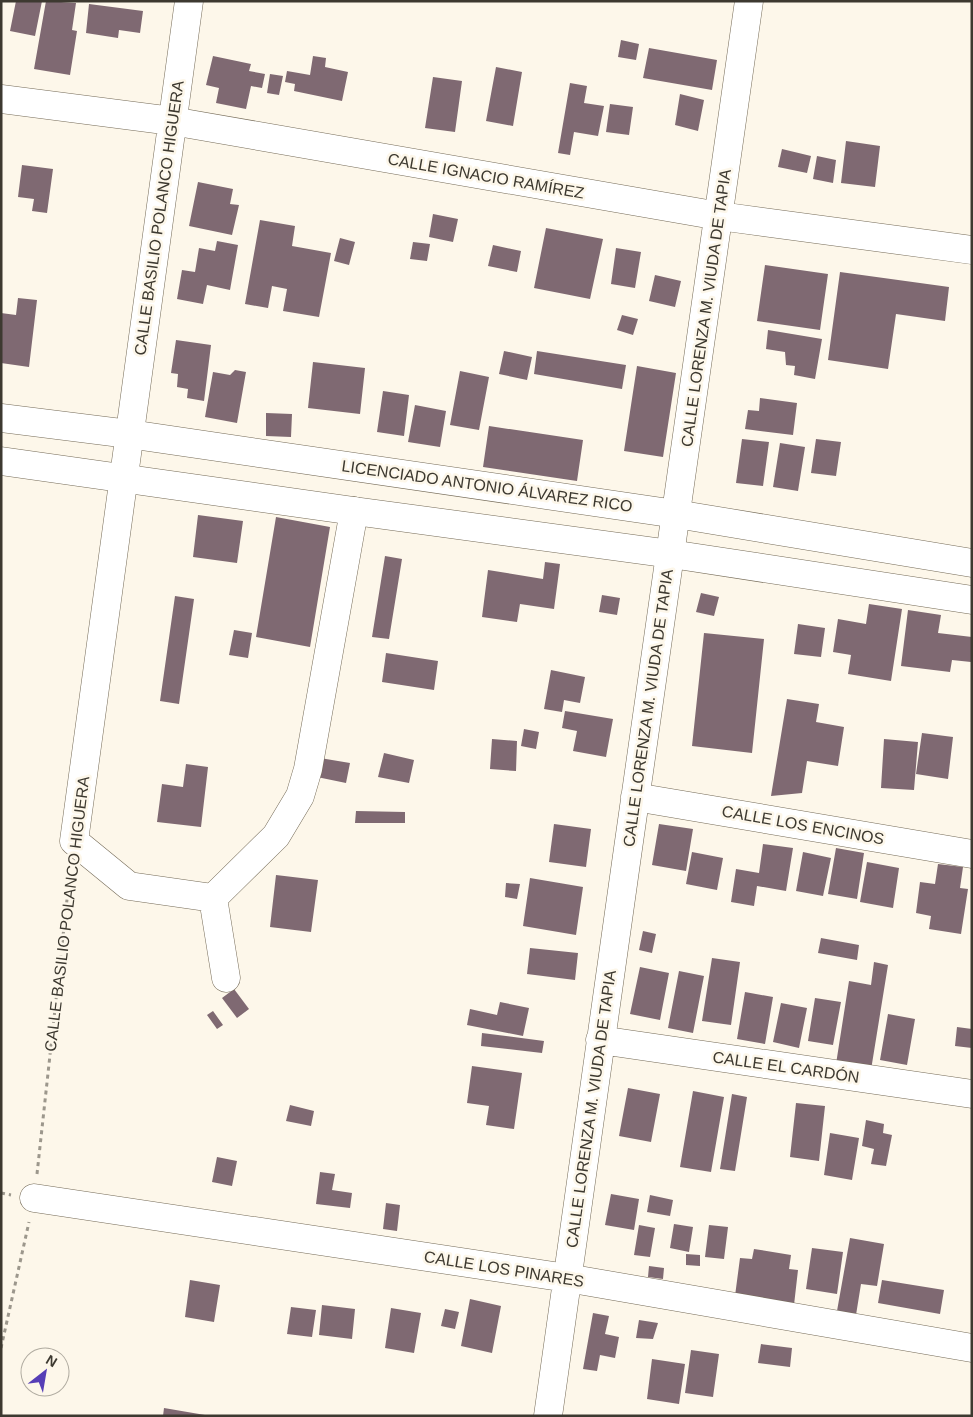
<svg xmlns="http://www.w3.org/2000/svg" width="973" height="1417" font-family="Arial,sans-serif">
<rect width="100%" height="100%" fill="#fdf7ea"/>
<path fill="#7f6972" d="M16,1H42L35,36L10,31Z
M46,1L76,3L72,30L77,31L70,75L34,69Z
M89,4L143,11L140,33L119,30L118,38L86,33Z
M621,40L639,44L636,60L618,57Z
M649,48L717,60L712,90L643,78Z
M213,56L251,64L249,71L265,74L262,88L251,86L246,109L216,103L219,88L206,85Z
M313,56L326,58L325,67L348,72L342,101L294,91L295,84L285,82L287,71L310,75Z
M496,67L522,72L513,126L486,121Z
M270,74L283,76L279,95L267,93Z
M433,77L462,81L455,132L425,128Z
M570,83L587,86L584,103L604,106L598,136L574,132L570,155L558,153Z
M680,94L704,100L698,131L675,125Z
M610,104L633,107L629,135L606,132Z
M846,141L880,146L875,187L841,183Z
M782,149L811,156L807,173L778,167Z
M817,156L836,160L833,183L813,179Z
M22,165L53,169L47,213L32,211L34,199L18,197Z
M198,182L233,189L230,204L239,205L232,235L189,226Z
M433,214L458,219L453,242L429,237Z
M260,220L295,226L292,246L331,253L319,317L283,311L287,289L272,286L268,308L245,304Z
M546,228L603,239L590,299L534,288Z
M340,238L355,242L349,265L334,261Z
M217,241L238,245L230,290L207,285L203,304L177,299L182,270L195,272L199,248L215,251Z
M413,242L430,244L427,261L410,259Z
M493,245L521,251L517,272L488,266Z
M616,248L641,252L635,288L611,284Z
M765,265L828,274L820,330L757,321Z
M840,272L949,287L945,321L896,314L888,369L828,360Z
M655,275L681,281L675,307L649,301Z
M18,298L37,300L29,367L1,363V313L16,315Z
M622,315L638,319L633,335L617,330Z
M768,330L822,339L815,379L794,375L795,366L786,365L785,352L766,349Z
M176,340L211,345L204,401L187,398L188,389L177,387L178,374L171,373Z
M504,351L532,357L527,380L499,374Z
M537,351L626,365L622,389L534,374Z
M313,362L365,368L360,414L308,408Z
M637,366L676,373L663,457L624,451Z
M235,370L246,372L237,423L205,417L213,372L230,375Z
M460,371L489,377L479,430L450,425Z
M383,391L409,395L404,436L377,432Z
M760,398L797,403L793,435L745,429L748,410L759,411Z
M415,405L446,411L440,447L408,442Z
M266,413L292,414L291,437L266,436Z
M489,426L583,440L577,481L483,467Z
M742,439L769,442L763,486L736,483Z
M816,439L841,442L836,476L811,473Z
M780,443L805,447L798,491L773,487Z
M198,515L243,521L237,563L193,557Z
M276,517L330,527L310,647L256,637Z
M385,556L402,559L389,639L372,637Z
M545,562L560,564L554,609L520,604L517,622L482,617L488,570L543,579Z
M701,593L719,597L714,616L696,612Z
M602,595L620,598L617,615L599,612Z
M175,596L194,599L179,704L160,701Z
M869,604L902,609L891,681L848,674L851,655L833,652L838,619L866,624Z
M908,610L941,615L938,633L972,637L971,662L952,660L950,672L901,666Z
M798,624L825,628L821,657L794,654Z
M234,630L252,633L248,658L229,655Z
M704,633L764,639L752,753L692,746Z
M386,653L438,661L434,690L382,682Z
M551,670L585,677L580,703L564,700L562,712L544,709Z
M787,699L819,704L816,722L844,727L838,766L807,761L802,793L771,796Z
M565,711L613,719L606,757L573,751L577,731L562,728Z
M524,729L539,732L536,749L521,746Z
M922,733L953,737L948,779L916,774Z
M492,739L517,741L516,771L490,769Z
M884,739L918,742L914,790L881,788Z
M384,753L414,760L409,783L378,777Z
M320,758L350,763L346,783L317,777Z
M186,764L208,767L201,827L157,822L162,784L183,787Z
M356,811L405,812V823H355Z
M554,824L591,829L586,867L549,862Z
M659,824L693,829L686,871L652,865Z
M763,844L793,848L786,891L757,886L754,906L731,902L736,869L759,873Z
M836,848L864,853L857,899L828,894Z
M692,852L723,858L717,890L686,884Z
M803,852L831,858L823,896L796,891Z
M867,862L899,868L893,908L860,902Z
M938,864L963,867L960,888L968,889L961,934L929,929L931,916L916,913L920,882L935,884Z
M276,875L318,880L311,932L270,927Z
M530,878L583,887L576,935L523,926Z
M506,883L520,884L517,899L505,897Z
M643,931L656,934L652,953L639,950Z
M821,938L859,945L857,960L818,953Z
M530,948L578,953L575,980L527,974Z
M712,958L740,962L731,1025L702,1021Z
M874,962L888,965L871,1070L836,1064L849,981L871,985Z
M640,967L669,973L660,1020L630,1014Z
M679,971L704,976L693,1033L668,1028Z
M234,989L249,1009L237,1018L222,998Z
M745,992L773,997L765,1044L737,1039Z
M815,998L841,1002L833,1045L808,1041Z
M500,1002L529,1008L523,1036L467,1025L470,1009L497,1015Z
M781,1003L807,1008L799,1048L773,1042Z
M213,1011L223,1025L217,1029L207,1015Z
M888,1014L915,1019L907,1065L880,1060Z
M957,1027L972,1029V1048L955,1046Z
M482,1033L544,1041L542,1053L481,1046Z
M472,1066L522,1073L514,1129L486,1125L489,1106L467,1103Z
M628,1088L660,1094L651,1142L619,1136Z
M693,1091L724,1097L711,1172L680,1167Z
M732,1094L747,1097L735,1171L720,1169Z
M796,1103L825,1106L819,1161L790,1157Z
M290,1105L314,1111L311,1126L286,1121Z
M866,1120L884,1124L883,1133L892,1135L886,1166L871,1164L874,1149L862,1146Z
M830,1133L859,1138L852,1180L824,1175Z
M217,1157L237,1161L232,1186L212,1182Z
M320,1172L335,1174L332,1190L352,1193L350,1208L316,1204Z
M611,1194L639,1199L634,1230L605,1225Z
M650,1195L673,1200L670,1216L647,1212Z
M386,1203L400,1205L397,1231L383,1229Z
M674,1224L693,1227L689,1252L670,1248Z
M639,1225L655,1228L650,1257L634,1255Z
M709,1225L728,1227L724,1259L705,1257Z
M850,1238L884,1244L877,1286L861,1284L856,1315L837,1311Z
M812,1248L843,1252L837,1294L806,1289Z
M754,1249L791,1255L789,1269L798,1270L794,1305L735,1296L740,1258L752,1259Z
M686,1254L700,1255V1266L686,1265Z
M649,1266L664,1268L663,1279L648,1277Z
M190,1280L220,1285L214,1322L185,1317Z
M882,1280L944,1290L940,1314L878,1303Z
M470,1299L501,1306L492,1353L461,1346Z
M322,1305L355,1309L352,1339L319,1335Z
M291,1307L316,1310L312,1337L287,1334Z
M391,1308L421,1313L414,1353L385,1348Z
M445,1309L459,1312L455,1329L441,1326Z
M593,1313L609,1316L605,1334L619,1337L615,1358L600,1355L597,1371L583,1369Z
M639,1320L658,1323L653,1339L636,1338Z
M761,1344L792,1348L790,1367L758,1363Z
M691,1350L719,1354L713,1397L685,1393Z
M652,1359L685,1364L679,1404L647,1399Z
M164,1408L205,1415V1416H163Z"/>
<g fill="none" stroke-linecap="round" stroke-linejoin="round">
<g stroke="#756b58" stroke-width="29">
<path id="minor" d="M189,1L74,841L129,886L213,898L226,978
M1,99L172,121L719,216L972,250
M635,797L972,854
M213,898L276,836L300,796L308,769L354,511
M600,1040L972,1094
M34,1198L567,1278L972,1348
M548,1416C613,944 683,473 749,1"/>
</g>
<g stroke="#756b58" stroke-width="29">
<path id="major" d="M1,418L129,434L676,514L972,563
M1,461L354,511L671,554L972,600"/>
</g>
<path stroke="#9c978c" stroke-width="3" stroke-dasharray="4 4" stroke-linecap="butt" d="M37,1174L70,872
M1,1193L11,1195
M1,1348L29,1222"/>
<use href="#minor" stroke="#fff" stroke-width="28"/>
<use href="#major" stroke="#fff" stroke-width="28"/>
</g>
<g text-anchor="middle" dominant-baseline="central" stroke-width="5" stroke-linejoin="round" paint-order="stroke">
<g font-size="16" fill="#3d3930" stroke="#fdf7ea">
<text transform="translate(486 176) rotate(10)">CALLE IGNACIO RAMÍREZ</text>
<text transform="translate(159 218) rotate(-82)">CALLE BASILIO POLANCO HIGUERA</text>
<text transform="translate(706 308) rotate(-82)">CALLE LORENZA M. VIUDA DE TAPIA</text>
<text transform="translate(487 486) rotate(8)">LICENCIADO ANTONIO ÁLVAREZ RICO</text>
<text transform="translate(648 708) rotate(-82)">CALLE LORENZA M. VIUDA DE TAPIA</text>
<text transform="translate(803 825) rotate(10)">CALLE LOS ENCINOS</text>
<text transform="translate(67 914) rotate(-83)">CALLE BASILIO POLANCO HIGUERA</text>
<text transform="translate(786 1067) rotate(8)">CALLE EL CARDÓN</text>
<text transform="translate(591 1109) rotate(-82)">CALLE LORENZA M. VIUDA DE TAPIA</text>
<text transform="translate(504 1269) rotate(9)">CALLE LOS PINARES</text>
</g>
</g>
<rect width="973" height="1417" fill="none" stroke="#3d3930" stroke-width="5"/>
<g transform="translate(45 1372) rotate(31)"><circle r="24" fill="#fdf7ea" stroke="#b0aba0"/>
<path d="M0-4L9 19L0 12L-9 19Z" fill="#563eb6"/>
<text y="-8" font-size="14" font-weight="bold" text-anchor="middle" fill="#3d3930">N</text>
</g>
</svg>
